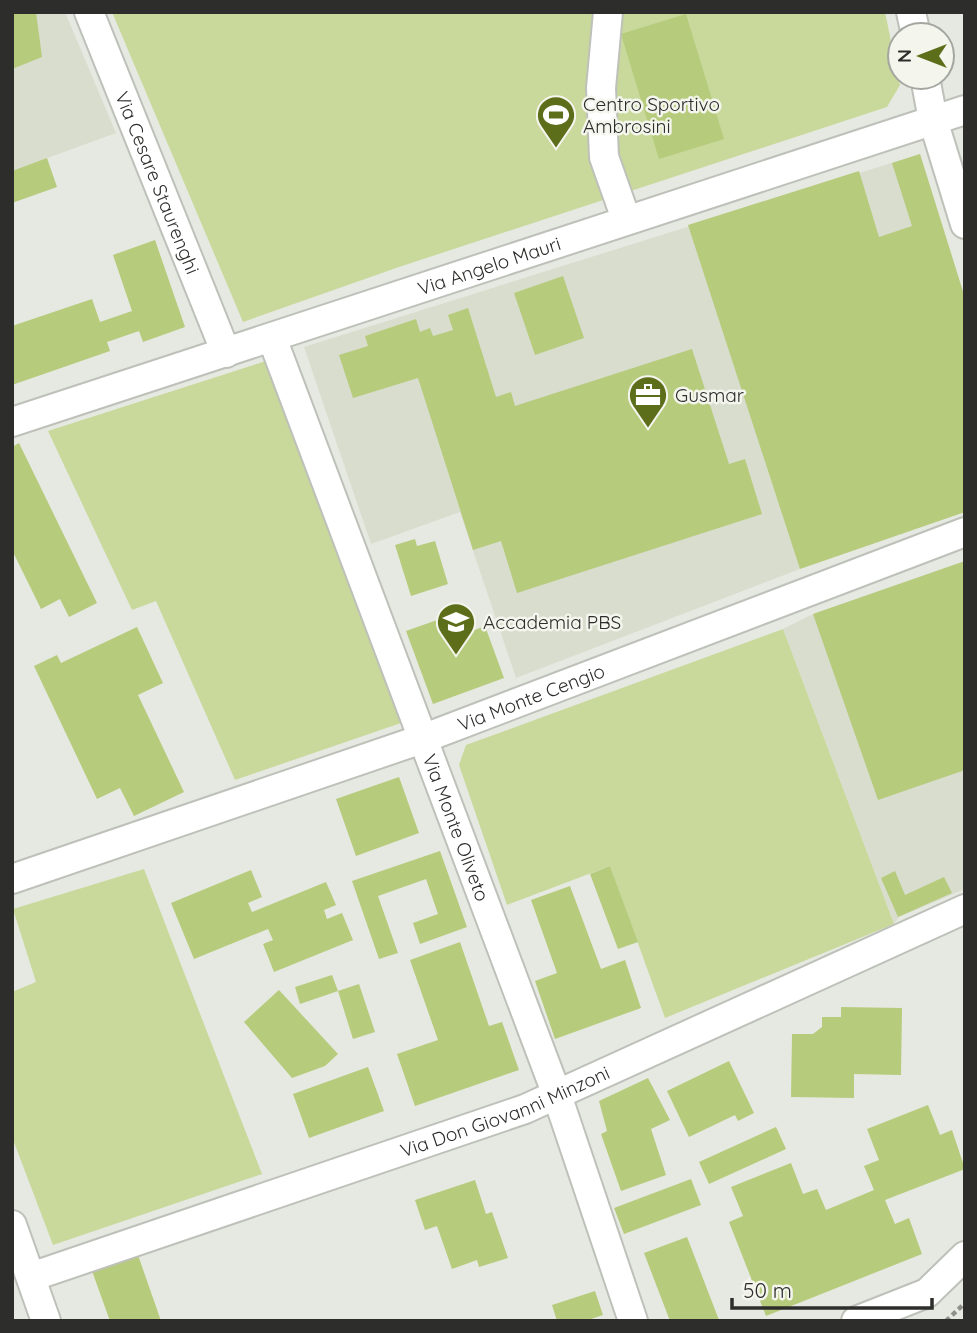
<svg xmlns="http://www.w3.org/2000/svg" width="977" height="1333" font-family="Quicksand,sans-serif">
<rect width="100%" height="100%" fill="#e6e9e1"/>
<path fill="#d9ddce" d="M12,12H65L116,133L12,171Z
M920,154L965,298L800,569L516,678L460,512L371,544L304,347Z
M965,561V889L899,917L894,924L783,629L813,614Z"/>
<path fill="#c8d99b" d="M112,12H885L900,85L887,107L399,267L243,322Z
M266,361L401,723L235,780L156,601L132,610L48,431Z
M783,629L894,924L665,1018L610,866L507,905L459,765L466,745Z
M144,869L262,1174L53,1245L12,1137V992L36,982L13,909Z"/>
<path fill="#b6cb7b" d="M12,12H36L42,57L12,69Z
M686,14L724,139L659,159L621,34Z
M920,154L965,298V512L800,569L688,225L859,171L879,237L912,226L892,163Z
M47,158L57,187L12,203V171Z
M155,240L185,327L143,342L139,331L107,342L110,351L12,385V326L92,299L100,322L132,311L113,255Z
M563,276L584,338L535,355L514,293Z
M468,308L496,397L511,392L515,406L692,349L729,464L745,459L762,514L517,593L501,541L473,550L418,378L353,398L339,355L368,346L365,336L416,319L420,332L430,328L433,336L453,330L448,315Z
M19,443L97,603L69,617L60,599L41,609L12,550V447Z
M415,539L417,546L435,541L448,584L411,596L395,545Z
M965,561V770L878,800L813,614Z
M454,614L462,635L485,626L504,678L433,704L406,631Z
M137,627L163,683L138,695L184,792L134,816L120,788L97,799L34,666L57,655L61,663Z
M399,777L419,833L356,856L336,799Z
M440,851L467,927L420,944L413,923L438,914L426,879L378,896L398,953L379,959L352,881Z
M610,866L638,942L618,949L590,874Z
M251,870L262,897L248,903L252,912L326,882L336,905L324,910L327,919L342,913L353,940L274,972L263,944L273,940L268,929L194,959L171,903Z
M895,871L905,895L944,877L952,893L898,917L881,878Z
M570,886L601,969L625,960L641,1008L555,1039L535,981L557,973L531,900Z
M460,942L489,1026L502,1022L519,1070L415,1106L397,1054L438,1040L410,960Z
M332,975L338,991L359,984L375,1032L353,1039L338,991L300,1004L295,987Z
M279,990L338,1054L325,1066L292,1078L244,1022Z
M841,1007L902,1008L901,1075L854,1074V1098L791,1097L792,1034H813L822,1027V1017H841Z
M729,1061L754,1113L738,1121L735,1115L689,1137L667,1091Z
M368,1067L384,1111L309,1138L293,1094Z
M648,1078L670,1120L651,1129L666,1175L621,1191L601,1134L607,1131L599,1101Z
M928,1105L940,1135L952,1130L965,1169L885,1200L895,1224L909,1218L922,1254L766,1316L729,1222L743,1216L731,1187L791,1163L803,1194L817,1189L826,1210L874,1190L864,1166L879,1160L867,1129Z
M776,1127L786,1149L709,1184L699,1162Z
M691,1179L701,1205L624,1234L614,1208Z
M475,1180L486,1214L492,1212L508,1258L479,1267L477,1260L452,1269L437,1226L425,1230L415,1200Z
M687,1237L719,1320L717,1321H670L644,1253Z
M138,1255L161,1321H110L92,1271Z
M595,1291L603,1315L585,1321H557L552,1305Z"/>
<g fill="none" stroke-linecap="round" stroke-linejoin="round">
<g stroke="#bec1b9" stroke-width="32">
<g id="minor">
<path id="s1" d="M89,12L226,353"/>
<path d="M608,12L601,88L604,157L626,219"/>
<path d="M911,12L916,35"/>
<path d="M925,77L933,120L965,224"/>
<path id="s2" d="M272,338L557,1095L633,1321"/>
<path id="s3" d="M12,422L965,110"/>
<path id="s4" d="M12,879L422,739L965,532"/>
<path d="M12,1225L46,1321"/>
<path id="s5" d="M31,1277L525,1109L965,909"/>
<path d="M856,1321L927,1293L965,1256"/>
</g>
</g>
<path stroke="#8e908a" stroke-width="4.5" stroke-dasharray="5 3.5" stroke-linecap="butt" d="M946,1321L965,1303"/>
<use href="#minor" stroke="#fff" stroke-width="28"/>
</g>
<defs>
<g id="stadium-pin" transform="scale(2.0125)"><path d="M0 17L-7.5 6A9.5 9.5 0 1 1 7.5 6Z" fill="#5d6e1b" stroke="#f4f6ee"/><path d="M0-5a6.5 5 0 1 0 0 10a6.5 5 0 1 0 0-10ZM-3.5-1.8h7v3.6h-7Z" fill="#fff"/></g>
<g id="office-pin" transform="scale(2.0125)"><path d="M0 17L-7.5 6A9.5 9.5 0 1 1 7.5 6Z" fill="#5d6e1b" stroke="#f4f6ee"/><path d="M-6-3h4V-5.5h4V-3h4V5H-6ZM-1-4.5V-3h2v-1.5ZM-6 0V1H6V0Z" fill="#fff"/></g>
<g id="school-pin" transform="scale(2.0125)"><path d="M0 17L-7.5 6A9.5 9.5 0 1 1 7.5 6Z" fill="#5d6e1b" stroke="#f4f6ee"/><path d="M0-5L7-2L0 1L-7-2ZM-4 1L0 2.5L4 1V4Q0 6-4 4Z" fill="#fff"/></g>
</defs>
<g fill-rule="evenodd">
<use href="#stadium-pin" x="556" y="115"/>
<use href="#office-pin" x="648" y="395"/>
<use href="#school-pin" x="456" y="622"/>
</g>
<g text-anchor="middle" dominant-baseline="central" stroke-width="5" stroke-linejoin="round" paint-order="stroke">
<g font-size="19" fill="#2d2e2b" stroke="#f4f6ee" text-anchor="start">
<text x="583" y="104">Centro Sportivo<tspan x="583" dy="22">Ambrosini</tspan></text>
<text x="675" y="395">Gusmar</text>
<text x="483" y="622">Accademia PBS</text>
</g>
<g font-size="19" fill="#2d2e2b" stroke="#f4f6ee">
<text stroke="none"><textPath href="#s1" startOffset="184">Via Cesare Staurenghi</textPath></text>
<text stroke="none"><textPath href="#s3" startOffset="502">Via Angelo Mauri</textPath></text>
<text stroke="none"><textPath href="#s4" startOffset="550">Via Monte Cengio</textPath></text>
<text stroke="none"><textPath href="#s2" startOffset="523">Via Monte Oliveto</textPath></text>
<text stroke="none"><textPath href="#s5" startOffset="502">Via Don Giovanni Minzoni</textPath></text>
</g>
</g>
<rect width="977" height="1333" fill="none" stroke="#2d2e2b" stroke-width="28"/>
<g transform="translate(921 56) rotate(270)"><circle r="33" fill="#f4f6ee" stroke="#a4a6a0" stroke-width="2"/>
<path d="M0-5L12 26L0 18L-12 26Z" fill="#5d6e1b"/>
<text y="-10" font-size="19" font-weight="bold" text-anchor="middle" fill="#2d2e2b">N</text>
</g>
<path d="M732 1298v10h200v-10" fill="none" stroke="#2d2e2b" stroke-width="3.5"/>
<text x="743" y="1298" font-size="21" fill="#2d2e2b" stroke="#f4f6ee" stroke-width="5" paint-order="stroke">50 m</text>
</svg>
